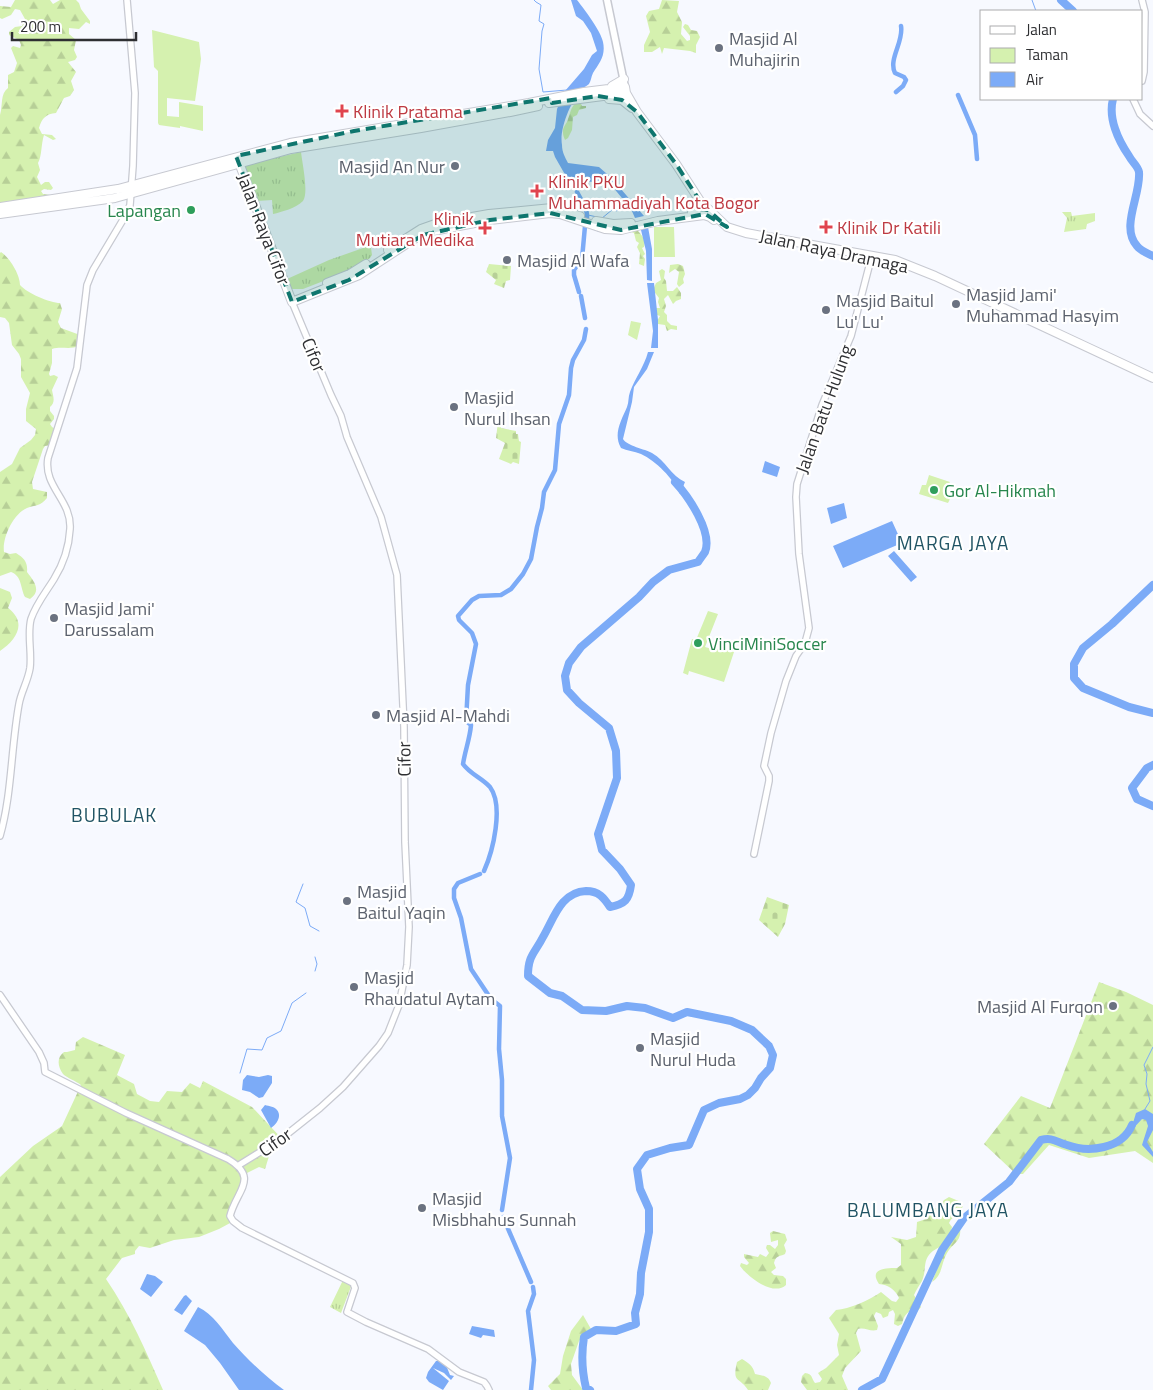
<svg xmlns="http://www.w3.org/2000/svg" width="1153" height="1390" font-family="'Titillium Web',sans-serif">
<defs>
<pattern id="grass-tufts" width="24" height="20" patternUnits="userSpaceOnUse" patternTransform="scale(1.25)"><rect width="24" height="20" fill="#d5f1af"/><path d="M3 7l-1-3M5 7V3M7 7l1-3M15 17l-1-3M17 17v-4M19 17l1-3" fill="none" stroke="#b7cf97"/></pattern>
<pattern id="forest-firs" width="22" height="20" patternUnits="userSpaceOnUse" patternTransform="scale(1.25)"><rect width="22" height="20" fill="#d5f1af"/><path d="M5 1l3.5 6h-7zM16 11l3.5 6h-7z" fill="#b7cf97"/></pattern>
<pattern id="cemetery-stones" width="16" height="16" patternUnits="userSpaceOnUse" patternTransform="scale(1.25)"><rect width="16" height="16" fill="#d5f1af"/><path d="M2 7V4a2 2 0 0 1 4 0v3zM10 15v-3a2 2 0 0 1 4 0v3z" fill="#b7cf97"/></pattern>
</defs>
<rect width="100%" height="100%" fill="#f7f9ff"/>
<path fill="url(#grass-tufts)" d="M301,152C302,162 309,193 303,201C296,208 282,212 273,214L272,200L257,201L244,165Z
M1062,212H1071L1072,216L1095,213V221L1087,224L1086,229L1064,232L1067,218Z
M366,247L371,248L372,255L370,258L355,269L351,268L344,273L303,289H290L287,279L329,260Z
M344,1278L352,1284L341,1313L330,1307Z"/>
<path fill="url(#forest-firs)" d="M15,0H50L53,4L60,0H76L79,3L81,9L90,21V24L86,22L79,29L69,28V34L76,40L74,50L77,57L75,60L68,62L76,72L71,81L74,90L70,96L64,98L56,113C46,114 42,118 39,128L42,134L52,135L56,139L53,140L44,135C41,144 42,156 38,163L40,170L37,177L41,185L45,182H49L53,188L51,190L44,189L41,191L43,194L50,195L51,198L41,201L37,197L35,201L0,207V115C3,105 0,94 8,88V75L14,72L17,63L11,48L13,46L20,48L21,45L19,40L9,35V32L15,27L22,26L25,19L20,10L15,9L11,15L2,19L0,18V6L11,7Z
M662,0L679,1L677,12L682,22L681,34L687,41L690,40V36L683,27L685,24L688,25L691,30L697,31L700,37L696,45V53L690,51L664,48L662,54L660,47L652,52H644V45L650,32L646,16L649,11L659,9Z
M580,102L582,106H586V108L579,110L577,115L573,117L572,130L568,138L565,140C564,138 563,135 563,133C562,127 567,124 568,119C571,112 571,103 580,102Z
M637,230C642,235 646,240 644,247L642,248L645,254L643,256L645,259L644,266L639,264L640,253L637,247L639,243L636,241L634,233L629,231Z
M1,252C10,258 20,275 20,285C27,293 50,303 60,303L62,309L58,322L61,328L80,335L79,346C70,350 61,346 52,349V363L49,374L50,376L54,375L58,377L52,390C53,396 56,402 50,407V411L54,416V419L50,424L52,427L57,430L51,445L45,446L43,449L32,482L33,489L47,492V498C41,506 35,505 27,508C13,514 2,538 4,552L10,554L16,553C24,558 28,562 27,572C34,581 42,591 30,599L25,597C20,587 22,576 11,572L0,576V472L12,464L20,448L31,440L35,435L36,429L26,421V409L30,393L21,377V359L19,354L12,345L9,323L5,318L0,317V253Z
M678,264L683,266L685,274L683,279L684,283L679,287L677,284L679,272L675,269L669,273L670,265Z
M662,269L665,271L664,278L666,281L667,291H673L677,287L681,293V299L676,301L673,304L668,295L664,299L666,306L664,312L667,315V321L671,325L677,326V330L671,329L667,331L665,325L658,324L657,321L660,316L657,315L656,308H660L658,302L659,298L653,290L656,283L661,280L659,271Z
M0,588L10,592L12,598L8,608C28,623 16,640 0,651Z
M1099,982L1126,992L1153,1005V1163L1135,1151L1089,1158L1049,1145L1023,1174H1016L984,1144L1021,1096L1050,1108Z
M83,1037L125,1055L117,1075L134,1084L137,1094L150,1101L159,1102L167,1091L182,1092L190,1083L200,1088L203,1081L252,1107L285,1142L270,1153L265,1169L259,1167L247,1173L233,1205L232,1222L219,1229L199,1237L174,1240L150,1248L139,1246L135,1251V1254L122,1258L106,1279C130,1314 146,1351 163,1390H0V1177L33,1146L62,1126L81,1085C76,1081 67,1078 63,1074C57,1066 57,1057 64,1052H67L75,1050L76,1042Z
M949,1197L961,1202L963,1206C960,1214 952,1216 949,1223L952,1227L951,1231L952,1234L955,1230L960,1229C962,1241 952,1244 947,1253C941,1263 943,1275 932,1282L941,1259L942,1250L940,1247C920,1256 928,1267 922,1281C919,1286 916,1290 914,1295L921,1307L915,1314L912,1310C906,1313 904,1316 902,1324L898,1326L894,1324L895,1314L893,1310L889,1312L888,1316L883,1318L881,1314L876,1312L874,1316L878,1326L877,1330C870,1332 865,1327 858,1329L856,1333L861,1351L845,1368L842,1376L848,1390H807L801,1382L802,1376L805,1373C813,1374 811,1378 815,1383L820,1382L822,1379L818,1373L826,1368L839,1355L837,1345L839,1334L829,1318L836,1310C849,1309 870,1300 881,1292L892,1301L896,1302L899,1298C895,1289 888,1285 879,1284C868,1268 887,1268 897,1268L901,1265V1244L891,1237L907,1240L916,1237L917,1222L926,1219L929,1209L938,1208L944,1200Z
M773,1231L785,1234L787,1240L784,1245L786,1251L785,1254C779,1257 776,1255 774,1263L776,1268L771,1272L774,1275L783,1276L786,1279V1285C773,1297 747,1276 740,1266L741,1263L747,1265L749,1263L744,1257V1254L758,1257L760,1254L766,1257L769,1253L766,1248L767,1245H770L775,1249L778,1245V1240L771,1242L770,1233Z
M583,1315L591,1329L579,1341L571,1364L572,1375L583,1390H551L548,1386L560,1374L563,1356L571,1331Z
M742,1359C749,1363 753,1366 755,1374C762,1376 768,1375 771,1383L768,1390H748C739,1376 732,1384 737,1362Z"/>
<path fill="url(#cemetery-stones)" d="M489,264L511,266L510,280L506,281L504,288L494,284L496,280L486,272Z
M498,422H501V428L516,431V434H518L519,441L521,442L519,464L513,462L511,464L499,459L505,443L496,438Z
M767,897L789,905L785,924L778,937L759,920Z"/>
<path fill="#d5f1af" d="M152,30L199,42L201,59L195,101L167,98V116L179,117V102L203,106V131L180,126V128L159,125L158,123V71L154,67Z
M654,227H674L675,257H654Z
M631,321L641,323L637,340L628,335Z
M929,475L950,482L946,495L951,497L948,503L919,494L922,485H926Z
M708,611L718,614L705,647C715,650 724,648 734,652L724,682L689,671L688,675L683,673L692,639L696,640Z"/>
<path fill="#7cabf7" d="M571,0H577C584,9 601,31 603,42C606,56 599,63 593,73C591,77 591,81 589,84C587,86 584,87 583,88C571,100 559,129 562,145C562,152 565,157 568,163L599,167L614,180L611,186C600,180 585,184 575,178L571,179L567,178L555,157L553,151H546L548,140L555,128L557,109L565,91L584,69L592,55L597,51L591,33L583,21L576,16Z
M615,182L644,216L635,218L631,209L612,186Z
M648,227L652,249V281L647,280L646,251L641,230Z
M647,283H654L658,320V348H651L653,331Z
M648,352H654L647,369L634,387L632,402L623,439C627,446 645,449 652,453C666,461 671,476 685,482L680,494C673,478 656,461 641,454C634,451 627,451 621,448C613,434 621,421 627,407C629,402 628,397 630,392C635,378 644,367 648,352Z
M765,461L780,467L777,477L762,472Z
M844,503L847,518L831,524L827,508Z
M892,521L902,543L843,568L833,546Z
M894,551L917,577L911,582L888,556Z
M247,1075L259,1077L268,1075L272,1076V1083L263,1097L259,1098L250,1092L242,1090L243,1080Z
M265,1105C269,1106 275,1107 277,1110C282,1116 277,1124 271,1128L261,1110Z
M1145,1109L1153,1114V1130L1147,1142L1153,1152V1157L1142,1145L1148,1126L1146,1120L1142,1119L1129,1133L1112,1146L1133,1123L1136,1113Z
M147,1274L155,1276L163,1282L151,1297L140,1289Z
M186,1295L192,1301L182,1315L174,1310L184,1296Z
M198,1307C213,1314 223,1330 233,1343C248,1360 266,1377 284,1390H239L220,1363L205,1345L184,1331Z
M472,1326L494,1330L495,1337L483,1335L481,1338L469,1334Z
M436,1361H442L446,1365L450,1375L454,1376L451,1380L444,1373L433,1368L449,1381L443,1390L429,1382L426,1378L428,1372Z"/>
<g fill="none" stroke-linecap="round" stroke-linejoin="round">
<path stroke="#7cabf7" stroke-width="1" d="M534,0L536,2L541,5L539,21L544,24L542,31L539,69L543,92L567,90
M1032,0L1036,11
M588,215L597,217
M601,219L613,209L617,211L620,206L630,204
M585,226L598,231
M605,232L618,233
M303,884L296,902L305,908L310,926L319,931
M315,971L317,964L315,957
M240,1073L247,1049L262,1050L267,1038L281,1031L292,1003L306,993
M1145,1109L1150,1101L1146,1084L1147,1074L1144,1065L1153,1047"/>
<path stroke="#7cabf7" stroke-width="4.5" d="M896,92L903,86L906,80L904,77L895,73C888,59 904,42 901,26
M958,95L975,135L977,159
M577,192C582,202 590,211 586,223
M579,292L574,275V270L582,259L585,226
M581,296L585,318
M484,871C493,851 504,806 490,787C482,778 470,774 463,764C465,751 470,738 471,725L466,721L468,685L476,644L472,633L459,620L458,616L472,600L479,596L501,595L511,589L523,574L531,559L537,527L542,508L544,492L555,470L559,424L569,395L571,368L573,360L584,340L586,329
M480,874L458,883L454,889V898L461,918L471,969L491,999L500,1006L499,1049L502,1080V1115
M502,1210L510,1158L502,1116
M503,1217L531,1282
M531,1390L534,1360L528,1311L534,1294L533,1287"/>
<path stroke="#7cabf7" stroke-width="8" d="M1061,0L1073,11
M1113,99C1108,118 1118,140 1129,156C1132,162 1138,166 1139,172C1141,195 1120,227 1137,246C1141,251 1147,253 1153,256
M1153,585L1112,624L1083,648L1074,664V678L1083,688L1129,707L1153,713
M1153,765L1147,768L1132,788L1137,799L1153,806
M590,1390L586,1388C582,1371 581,1355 584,1337L596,1330L616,1331L636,1324L635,1313L640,1294L641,1273L649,1232V1209L640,1189L637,1169L647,1155L670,1148L689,1145L704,1110L719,1103L740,1099L748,1095L755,1088L761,1078L770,1068L773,1055L769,1046L752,1030L731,1021L687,1012L673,1018L645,1008L627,1006L606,1011L582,1010L562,996L550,993L528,976C528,955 535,953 543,937C554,918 561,892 586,891C599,891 604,898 610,907C625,904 629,900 631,885L620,869L602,850L598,834L617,778L616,751L609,728L579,703L567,690L565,676L569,663L581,647L639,597L653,582L669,570L698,562C700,559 703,555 705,552C713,532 688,496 675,482
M862,1390L882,1379L942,1250L964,1218L1009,1182L1041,1140C1053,1137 1056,1142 1067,1145C1089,1153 1122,1149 1132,1125"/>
<g stroke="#c7c9d1" stroke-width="8">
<path id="secondary" d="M1142,81L1144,72L1145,12L1142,0
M1133,99L1140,114L1153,126
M0,836C12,794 11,747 19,704C21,692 28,681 30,668C32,652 27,634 31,619C36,604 46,592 54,579C64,563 69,547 70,529C72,500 43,487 48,458L77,368L87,285L93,270L127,213L130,205L133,166L135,93L127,0
M754,854L769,781V776L764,766L771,733L786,681L796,656L805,643L809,628L799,554L796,497L797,484L822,405L851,336L872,255
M0,995L39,1052L44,1063L45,1072L126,1113L228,1159C260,1178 236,1191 230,1216L233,1221L242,1228L353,1283L355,1288L347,1312L366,1322L428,1349L459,1372L484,1382L487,1386L489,1390
M239,1165L281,1139L320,1108L343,1087L379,1046L388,1033L399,1005L407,965L409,927L405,842L404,727L397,575L381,517L347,437L341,416L331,395L292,302"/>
</g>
<g stroke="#c7c9d1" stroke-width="9">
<path id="primary" d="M607,0L625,87"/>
</g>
<g stroke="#c7c9d1" stroke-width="10">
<path id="highway" d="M612,86L624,79
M609,99L622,100L632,108
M549,103L626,93
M238,160L292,302L359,275L414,239L433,231L490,220L550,213L560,214L605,229L621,230L658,221L704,215L710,217L714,220
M0,207L118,189L290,143L529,103L584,92L625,87L626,93L637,112L676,164L700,201L727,227L746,233L895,260L935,276L1153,378
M692,212L698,208L700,201
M0,214L115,198L291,149L421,128L510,112L538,106
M596,221L613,224L631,223
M388,250L421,229L438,223L489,214L552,208L580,216
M327,283L350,274L366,264"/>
</g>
<use href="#secondary" stroke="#fff" stroke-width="5.5"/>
<use href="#primary" stroke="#fff" stroke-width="6"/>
<use href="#highway" stroke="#fff" stroke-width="8"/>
</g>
<path fill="#0f766e" fill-opacity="0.2" stroke="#0f766e" stroke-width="4" stroke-dasharray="10 6" stroke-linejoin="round" d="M598,96L622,100L637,112L676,164L700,201V209L708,210L727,227L705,214L621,230L550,213L490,220L423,235L349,280L292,302L236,156L354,131L551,98L552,103Z"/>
<g fill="#6b7280" stroke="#fff" stroke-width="2">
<circle cx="719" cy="48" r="5"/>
<circle cx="455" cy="166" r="5"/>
<circle cx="507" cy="260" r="5"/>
<circle cx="956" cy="304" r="5"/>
<circle cx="826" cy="310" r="5"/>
<circle cx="454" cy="407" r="5"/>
<circle cx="54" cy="618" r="5"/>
<circle cx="376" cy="715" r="5"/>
<circle cx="347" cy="901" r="5"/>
<circle cx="354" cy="987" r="5"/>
<circle cx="1113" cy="1006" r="5"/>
<circle cx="640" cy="1048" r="5"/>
<circle cx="422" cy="1208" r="5"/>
</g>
<g fill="#e0444e" stroke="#fff" stroke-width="2">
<path d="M339.5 103.5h5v5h5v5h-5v5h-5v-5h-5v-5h5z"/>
<path d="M534.5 183.5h5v5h5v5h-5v5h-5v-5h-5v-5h5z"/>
<path d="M823.5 219.5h5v5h5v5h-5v5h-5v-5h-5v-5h5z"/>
<path d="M482.5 220.5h5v5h5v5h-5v5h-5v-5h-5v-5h5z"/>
</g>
<g fill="#2e9e5b" stroke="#fff" stroke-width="2">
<circle cx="191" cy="210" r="5"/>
<circle cx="934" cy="490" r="5"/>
<circle cx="698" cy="643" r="5"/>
</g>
<g text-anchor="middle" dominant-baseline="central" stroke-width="4.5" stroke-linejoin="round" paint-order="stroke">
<g font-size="18" fill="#5b616d" stroke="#fff" text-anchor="start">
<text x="729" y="38">Masjid Al<tspan x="729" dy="21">Muhajirin</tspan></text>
<text x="445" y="166" text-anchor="end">Masjid An Nur</text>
<text x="517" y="260">Masjid Al Wafa</text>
<text x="966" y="294">Masjid Jami'<tspan x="966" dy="21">Muhammad Hasyim</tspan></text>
<text x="836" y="300">Masjid Baitul<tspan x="836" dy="21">Lu' Lu'</tspan></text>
<text x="464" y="397">Masjid<tspan x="464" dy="21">Nurul Ihsan</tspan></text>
<text x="64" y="608">Masjid Jami'<tspan x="64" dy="21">Darussalam</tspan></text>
<text x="386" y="715">Masjid Al-Mahdi</text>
<text x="357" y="891">Masjid<tspan x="357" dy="21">Baitul Yaqin</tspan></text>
<text x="364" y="977">Masjid<tspan x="364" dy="21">Rhaudatul Aytam</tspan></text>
<text x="1103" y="1006" text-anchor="end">Masjid Al Furqon</text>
<text x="650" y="1038">Masjid<tspan x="650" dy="21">Nurul Huda</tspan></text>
<text x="432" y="1198">Masjid<tspan x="432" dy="21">Misbhahus Sunnah</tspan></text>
</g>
<g font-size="18" fill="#be3a42" stroke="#fff" text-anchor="start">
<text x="353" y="111">Klinik Pratama</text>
<text x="548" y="181">Klinik PKU<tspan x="548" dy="21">Muhammadiyah Kota Bogor</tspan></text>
<text x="474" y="218" text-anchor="end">Klinik<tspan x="474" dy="21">Mutiara Medika</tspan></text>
<text x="837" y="227">Klinik Dr Katili</text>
</g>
<g font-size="18" fill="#27864d" stroke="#fff" text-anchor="start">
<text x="181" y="210" text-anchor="end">Lapangan</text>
<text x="944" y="490">Gor Al-Hikmah</text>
<text x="708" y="643">VinciMiniSoccer</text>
</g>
<g font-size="18" fill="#2e2f32" stroke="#fff">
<text transform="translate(264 229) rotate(69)">Jalan Raya Cifor</text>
<text transform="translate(834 251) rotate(12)">Jalan Raya Dramaga</text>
<text transform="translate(314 355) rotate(67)">Cifor</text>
<text transform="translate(824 409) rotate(-70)">Jalan Batu Hulung</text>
<text transform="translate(404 759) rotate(-91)">Cifor</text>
<text transform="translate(275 1142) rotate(-35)">Cifor</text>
</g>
<g font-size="19" letter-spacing="1" fill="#215464" stroke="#fff">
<text x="953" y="542">MARGA JAYA</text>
<text x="114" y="814">BUBULAK</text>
<text x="928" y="1209">BALUMBANG JAYA</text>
</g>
</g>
<rect x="980" y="10" width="162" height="90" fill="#ffffff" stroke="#abacad"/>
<rect x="990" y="26" width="25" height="8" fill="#ffffff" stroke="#abacad"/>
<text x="1026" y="35" font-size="15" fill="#2e2f32">Jalan</text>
<rect x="990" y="48" width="25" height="15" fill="#d5f1af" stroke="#abacad"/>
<text x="1026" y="60" font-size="15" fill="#2e2f32">Taman</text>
<rect x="990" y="72" width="25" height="15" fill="#7cabf7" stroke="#abacad"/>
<text x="1026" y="85" font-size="15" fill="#2e2f32">Air</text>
<path d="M12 32v8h124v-8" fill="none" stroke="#2e2f32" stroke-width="2.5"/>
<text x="20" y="32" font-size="15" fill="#2e2f32" stroke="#ffffff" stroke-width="4" paint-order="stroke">200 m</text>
</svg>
